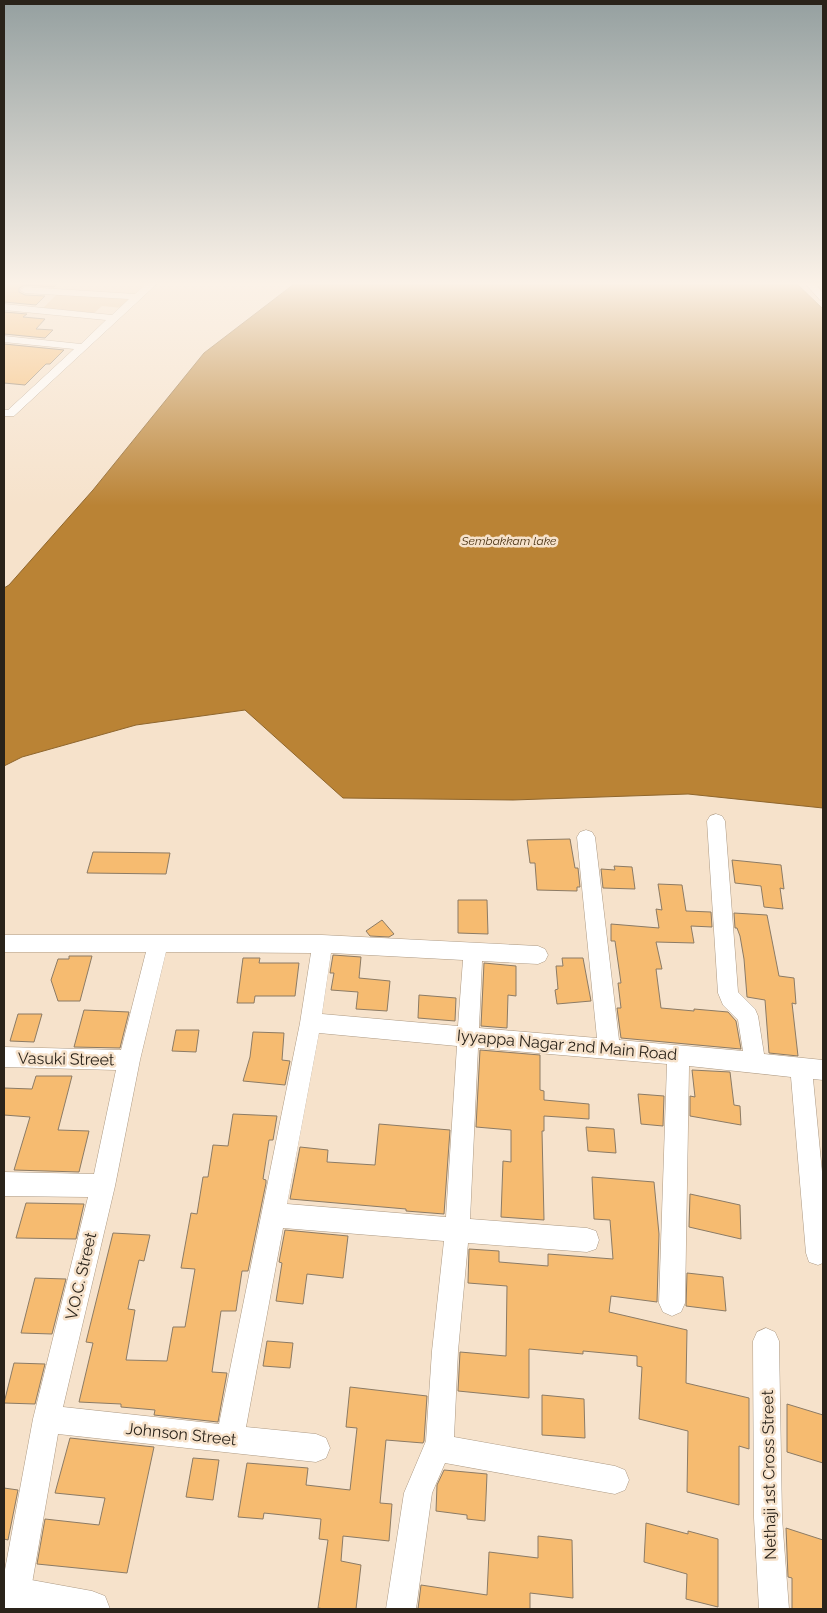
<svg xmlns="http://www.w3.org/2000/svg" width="827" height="1613" font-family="Raleway,sans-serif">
<rect width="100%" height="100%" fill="#f6e2cb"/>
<path fill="#e9c69b" d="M58,293L132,299L122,308L102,306L94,313L43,308Z"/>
<path fill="#ba8335" stroke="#8f662d" d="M298,281H794L823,309V808L688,794L513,800L343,798L245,710L136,725L22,757L4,766V588L9,585L93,490L204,353Z"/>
<path fill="#f6bb70" stroke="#8c7b65" d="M4,281H60L54,287L25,285L19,288V292L25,295L45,296L36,305L4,302Z
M4,312L27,314L23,317L45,319L36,329L53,330L45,338L4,334Z
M4,344L64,350L50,364H46L25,385L4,383Z
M570,839L575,868H578L580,887H577V891L537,890L535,863H530L527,840Z
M93,852L170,853L166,874L87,873Z
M732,860L781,865L784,889L780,888L783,909L764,907L761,886L735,883Z
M614,866L632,867L635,889L603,888L601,869L615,870Z
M658,884L682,885L686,911L711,912L712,927L691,926L694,943L656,942L662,969H656L661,1008L694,1011V1009L728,1012L736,1021L741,1049L621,1038L617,1008H621L618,983H621L615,941H611V924L659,928L656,909L662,910Z
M458,900H487L488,934L458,933Z
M734,913L767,915L779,976L794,978L796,1004L792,1003L798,1056L769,1053L765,1000L747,997L744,959L740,936L737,928H735Z
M382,920L394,934L389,937L370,936L366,931Z
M333,955L361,957L359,978L390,981L387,1011L356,1009L358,992L331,990L334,973H330Z
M69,956H92L80,1001H58L51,980L58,959H69Z
M243,958H260L259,963H299L295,996H255L254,1003H237Z
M562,958H583L591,1001L557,1004L555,990L558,989L556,966H563Z
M484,963L516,966V996L508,995L507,1028L481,1026Z
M419,995L456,998L455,1021L418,1018Z
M84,1010L129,1012L120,1048L74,1047Z
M18,1014H42L34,1042L10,1041Z
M176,1030H199L196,1052L172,1051Z
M253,1032L284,1033L282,1060L290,1061L285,1085L243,1081L250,1057Z
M480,1050L540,1055V1090L544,1091V1100L589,1104V1119L544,1116V1131H542L544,1220L501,1217L503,1161L511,1162V1130L476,1127Z
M692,1070L730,1072L734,1105L740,1106L741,1125L690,1116V1096L695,1097Z
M36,1076H72L58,1130L89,1131L79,1172L14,1170L30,1117L4,1115V1088L32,1089Z
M638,1094L664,1096L663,1126L641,1124Z
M233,1114L277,1116L273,1140H269L263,1179L266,1180V1183L248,1271H242L236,1311H221L212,1372L227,1373L218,1422L154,1415L155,1410L121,1407V1404L79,1402L93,1343L86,1342L113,1233L150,1235L144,1261L139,1260L128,1309L135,1310L126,1360L167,1361L173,1327H185L195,1269L181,1268L191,1213L197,1214L203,1177H208L213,1145L228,1146Z
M379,1124L450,1130L444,1214L406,1211V1209L290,1199L300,1147L328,1150L327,1162L375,1165Z
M586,1127L614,1129L616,1153L588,1151Z
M592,1177L654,1182L659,1234L657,1302L611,1296L609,1312L687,1330L686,1383L749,1398V1449L739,1446V1505L687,1492L688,1431L639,1419L642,1367L637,1366V1356L583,1351V1354L529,1349V1398L458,1391L460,1352L506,1356L507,1286L468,1283L469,1249L499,1251V1262L548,1266V1254L613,1259L610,1220L594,1219Z
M690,1194L740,1205L741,1239L689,1227Z
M26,1203L84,1204L76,1239L16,1238Z
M285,1230L348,1236L343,1278L307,1274L303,1304L276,1301L282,1263L279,1262Z
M687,1273L723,1277L726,1311L686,1306Z
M35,1278L66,1279L52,1334L21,1333Z
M267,1341L293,1343L290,1368L263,1366Z
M14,1363L45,1364L35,1404L4,1403Z
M350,1387L427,1396L424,1441L423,1443L386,1440L380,1503L392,1504L389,1541L343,1536L341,1561L361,1565L356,1609H325L318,1608L328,1540L319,1539L321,1519L264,1513L263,1519L238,1517L247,1463L308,1468L306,1485L350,1490L357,1428L346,1427Z
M542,1395L584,1399L585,1438L542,1435Z
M787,1404L823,1415V1463L787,1452Z
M70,1438L154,1447L127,1573L37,1564L45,1519L99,1525L105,1498L55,1493Z
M193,1458L219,1460L213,1500L186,1497Z
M444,1470L487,1474L485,1521L467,1519V1515L436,1511L437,1485Z
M4,1488L18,1490L8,1540L4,1539Z
M646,1523L688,1534V1531L718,1539V1607L686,1599L687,1574L644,1562Z
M786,1528L823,1540V1609H792V1578L788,1577Z
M538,1536L572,1540L573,1598L530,1593V1609H418L421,1585L487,1595L489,1552L538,1558Z"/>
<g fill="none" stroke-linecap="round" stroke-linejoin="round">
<g stroke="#ad9a84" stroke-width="1">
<path id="minor" d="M150,281H160L14,416H4V410H8L74,349L4,342V336L81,344L106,320L4,310V304L112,315L129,299L25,293L20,290L25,287L135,294Z
M803,281H812L823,293V301L820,300Z
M716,814L722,816L725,821L738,992L755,1009L758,1016L764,1054L823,1060V1080L813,1079L823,1182V1263L818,1265L809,1262L806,1253L791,1077L689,1066L685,1303L681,1312L672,1316L663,1312L659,1303L667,1064L478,1048L470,1219L587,1228L596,1231L599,1240L596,1249L587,1252L468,1243L458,1351L454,1437L615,1466L625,1470L629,1480L625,1490L615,1494L445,1463L432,1493L416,1609H386L404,1493L426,1441L432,1351L444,1241L283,1228L246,1427L316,1434L326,1438L330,1448L326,1458L316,1462L58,1434L30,1595L26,1606L17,1609L4,1608V1575L33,1419L88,1197L4,1196V1172L94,1174L116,1070L4,1067V1047L121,1050L146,952H4V935H322L538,946L545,949L548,955L545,961L538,964L482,961L479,1028L597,1038L577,837L580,832L586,830L592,832L595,837L619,1040L743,1051L738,1020L723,1005L718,993L707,821L710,816ZM166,952L311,953L300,1023L219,1424L63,1407L115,1186L140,1060ZM331,953L463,960L458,1026L322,1014ZM319,1033L457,1046L446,1217L287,1204Z
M766,1328L775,1332L779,1341L782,1518L789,1609H759L754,1518L753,1341L757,1332Z"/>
</g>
<g stroke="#ad9a84" stroke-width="1">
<path id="tertiary" d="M15,1577L92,1591L105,1596L110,1609H4V1581Z"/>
</g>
<use href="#minor" fill="#fff" fill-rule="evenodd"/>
<use href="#tertiary" fill="#fff" fill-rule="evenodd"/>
</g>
<linearGradient id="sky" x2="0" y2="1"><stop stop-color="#95a0a0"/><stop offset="0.56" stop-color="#fbf2e8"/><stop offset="1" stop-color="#fbf2e8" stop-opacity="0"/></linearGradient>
<rect width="827" height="506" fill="url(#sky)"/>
<g text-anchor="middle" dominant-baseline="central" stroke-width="5" stroke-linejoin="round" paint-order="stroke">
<g font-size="12" font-style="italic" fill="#4d3515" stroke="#f6e2cb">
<text x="509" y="541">Sembakkam lake</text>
</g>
<g font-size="16" fill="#2a231a" stroke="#f6e2cb">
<text transform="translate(567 1045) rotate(5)">Iyyappa Nagar 2nd Main Road</text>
<text transform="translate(66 1059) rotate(1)">Vasuki Street</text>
<text transform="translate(81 1276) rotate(-77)">V.O.C. Street</text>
<text transform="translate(181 1434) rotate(6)">Johnson Street</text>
<text transform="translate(769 1475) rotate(-91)">Nethaji 1st Cross Street</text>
</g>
</g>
<rect width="827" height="1613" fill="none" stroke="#2a231a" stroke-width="10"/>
</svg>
